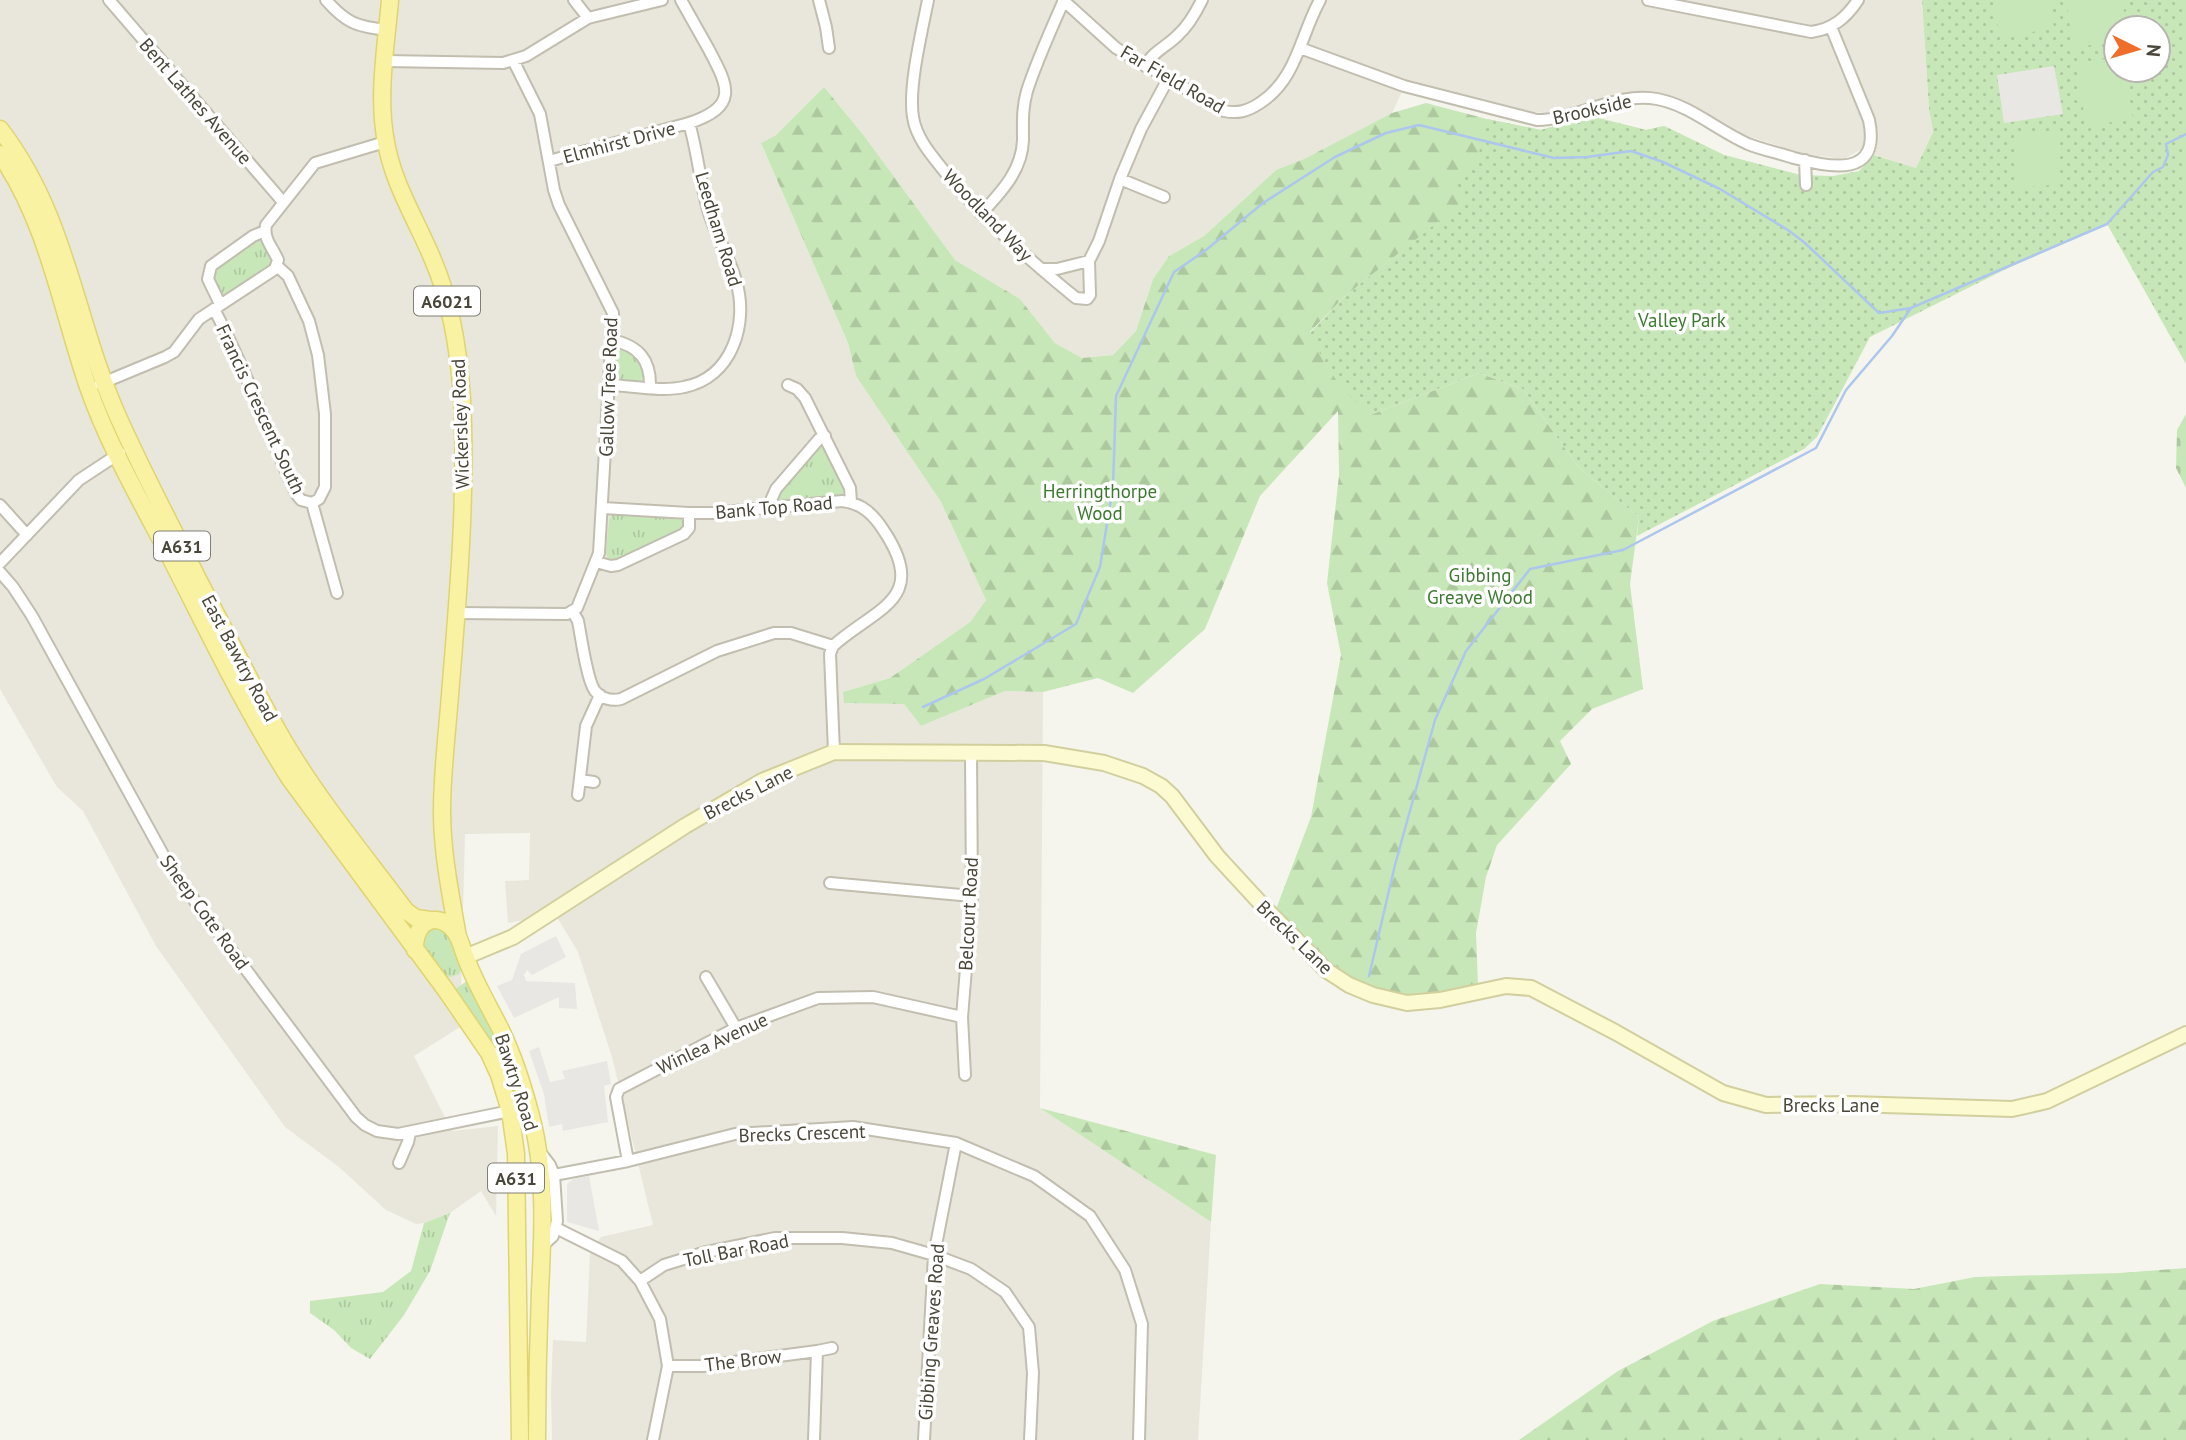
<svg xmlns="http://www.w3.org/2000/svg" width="2186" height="1440" font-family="'PT Sans',sans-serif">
<defs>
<pattern id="grass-tufts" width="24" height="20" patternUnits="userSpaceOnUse" patternTransform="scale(1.75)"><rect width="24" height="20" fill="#c8e7b8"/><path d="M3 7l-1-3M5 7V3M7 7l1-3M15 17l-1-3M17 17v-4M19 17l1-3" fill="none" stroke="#adc89f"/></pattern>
<pattern id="forest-firs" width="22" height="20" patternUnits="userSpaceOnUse" patternTransform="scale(1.75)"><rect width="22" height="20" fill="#c8e7b8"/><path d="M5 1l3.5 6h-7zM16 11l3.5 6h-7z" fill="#adc89f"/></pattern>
<pattern id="cemetery-stones" width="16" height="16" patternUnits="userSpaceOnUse" patternTransform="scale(1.75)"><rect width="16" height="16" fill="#c8e7b8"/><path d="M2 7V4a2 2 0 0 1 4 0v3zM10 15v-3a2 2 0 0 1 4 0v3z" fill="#adc89f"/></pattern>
<pattern id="park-dots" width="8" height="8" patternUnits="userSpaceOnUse" patternTransform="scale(1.75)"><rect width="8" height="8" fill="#c8e7b8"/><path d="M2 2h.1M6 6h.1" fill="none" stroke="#adc89f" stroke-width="1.8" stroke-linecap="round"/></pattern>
</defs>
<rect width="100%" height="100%" fill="#f5f5ed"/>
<path fill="#e9e7db" d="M0,0H1922L1929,109L1933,132L1916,168L1860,150L1844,159L1804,154L1738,133L1672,98L1646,91L1624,94L1559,112H1529L1407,81L1392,113L1304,159L1276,170L1204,236L1169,256L1153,279L1136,331L1113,355L1082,358L1055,343L1020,299L955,260L865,137L824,87L776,135L761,143L848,343L856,376L941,502L986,600L970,622L890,678L843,692L904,704L921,726L1005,691L1043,692L1040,1108L1211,1222L1198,1440H552L551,1391L553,1340L586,1342L590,1254L601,1237L653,1225L612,1057L578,952L555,914L508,923L505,881L529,880L530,833L465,834L460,1027L414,1056L452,1131L498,1126L496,1216L481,1191L450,1213L424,1223L416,1224L386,1210L339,1167L285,1127L156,946L83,811L57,787L0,689Z"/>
<path fill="url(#grass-tufts)" d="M256,239C265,242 274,256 273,266L227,296L220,294L212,274L213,270Z
M621,347C638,352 641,363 645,378C637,386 617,383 616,370C615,364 617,357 617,351Z
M825,447L843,484L844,490L842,496L782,502L779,501L777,497L780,489L817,448Z
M614,513L682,518L685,527L682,532L618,560L608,558L606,553L609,519Z
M435,928L449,933L462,968L459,974L451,977L443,975C434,963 409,937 435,928Z
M467,981C496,1024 511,1072 525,1121L517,1123L454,990Z
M450,1213L430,1271L404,1315L370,1359L351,1348L334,1330L310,1313V1301L383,1292L411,1271L424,1223Z"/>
<path fill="url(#forest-firs)" d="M824,87L865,137L955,260L1020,299L1055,343L1082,358L1113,355L1136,331L1153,279L1169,256L1204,236L1276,170L1304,159L1392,113L1426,103L1487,119L1541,130L1590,116L1646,130L1664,126L1724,155L1800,175L1466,200L1344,297L1310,332L1370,415L1479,373L1523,389L1579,468L1639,517L1630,584L1643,689L1592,709L1560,741L1571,764L1497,845L1486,877L1476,933L1478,985C1466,988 1453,993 1441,994C1400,998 1356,988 1324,961C1306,946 1293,925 1276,909L1311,817L1341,655L1327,583L1339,475L1338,411L1260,496L1205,629L1133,693L1098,678L1043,692L1005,691L921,726L904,704L844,703L843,692L890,678L970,622L986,600L941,502L856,376L848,343L761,143L776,135Z
M1040,1108L1216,1155L1211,1222Z
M2186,1268V1440H1519L1618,1371L1713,1321L1820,1284L1914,1289L1975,1277L2120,1273Z"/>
<path fill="url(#cemetery-stones)" d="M2186,414V488L2176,468L2177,430Z"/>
<path fill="url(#park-dots)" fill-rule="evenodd" d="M1922,0H2186V364L2107,224L2006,269L1870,337L1817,437L1804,449L1637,536L1639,517L1579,468L1523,389L1479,373L1370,415C1338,387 1328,371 1310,333L1344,297L1465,200L1457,185L1476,165L1487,119L1541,130L1590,116L1646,130L1664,126L1724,155L1800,175L1833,176L1859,171L1874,155L1916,168L1933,132L1929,109ZM2116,28H2158V70H2116Z"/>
<path fill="#c8e7b8" d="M1993,0H2049L2054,28L2000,38Z
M2066,0H2122L2127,28H2116V41L2073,48Z
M2116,57V70H2125L2133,119L2086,126L2076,64Z
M2057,131L2061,184L2018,188L2014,134Z"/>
<path fill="#e8e7e3" d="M2054,66L2063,114L2004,123L1997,75Z
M556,936L566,957L532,975L527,970L524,975L526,981L575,983L577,1009L559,1008V997L514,1018L497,986L512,980L521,954Z
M539,1047L550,1082L565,1079L562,1071L607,1061L611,1084L604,1086L608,1122L563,1131L562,1124L549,1127L544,1094L529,1051Z
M589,1176L599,1231L567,1222V1184L573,1179Z"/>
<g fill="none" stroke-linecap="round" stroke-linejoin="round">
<path stroke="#adc6ee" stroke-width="2.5" d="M923,707L984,679L1076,624L1100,567L1113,487L1116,396L1174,272L1206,250L1263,203L1335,157L1386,133L1419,125L1554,158L1587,157L1631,151L1663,162L1720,189L1788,230L1805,243L1879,313L1911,308L2107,224L2153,172L2163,167L2168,155L2166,144L2186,134
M1369,976L1395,865L1435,720L1466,651L1530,569L1623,550L1816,448L1846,390L1892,336L1911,308"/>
<g stroke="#c1beaf" stroke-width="14">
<path id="street" d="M109,0L283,202
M326,0C346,23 357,27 388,30
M574,0L588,18
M819,0L826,27L829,48
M928,0C922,31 908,87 913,117C916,138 932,156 945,172C983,219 1028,259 1076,298L1087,299L1090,295L1089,261L1099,241L1120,179L1141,129L1168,79
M1063,0L1116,48L1224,111C1238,114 1248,111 1260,103C1297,79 1300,36 1320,0
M1648,0L1811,32C1833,29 1846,18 1858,0
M1300,48L1404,86L1537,120C1577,120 1617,91 1657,99C1690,105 1718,131 1748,144C1763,150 1779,153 1794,158C1831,168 1881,178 1869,120L1831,27
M385,61L503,63L526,56L588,18L662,0
M1145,66C1153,51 1168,46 1179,34C1189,25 1196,12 1202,0
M1805,160L1806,185
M549,161L689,123
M1120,179L1164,197
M981,214C1001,192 1022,171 1023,140C1023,123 1022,108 1027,91C1037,60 1051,30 1064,0
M277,266L288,276L309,321L318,355L325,414V487L319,499L312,503
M1041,269H1057L1089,261
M220,304L208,279L211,266L253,236L265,231
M214,309C246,369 268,433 297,495L301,500L312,503
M612,340C639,346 651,360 650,388
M100,384L165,357L174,352L199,319L275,269L278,260C273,248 263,239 266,225L315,163L385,142
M610,385C633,386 661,392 684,387C732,378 749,323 736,281C730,259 718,238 710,216C700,186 698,153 689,123C740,106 728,86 708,48C699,32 690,16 681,0
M788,385L797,389L805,398L850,488L851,502
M312,503L337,593
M0,505L27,535
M772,507V498L776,489L819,439L825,436
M603,508L689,513H713L842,501C862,503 874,515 884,531C930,600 875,608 833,646L830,654L834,752
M596,562L611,566L618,565L684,534L689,528V513
M0,563L79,480L120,453
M0,572L13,587L32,616L171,869L356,1117L365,1125L377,1131L398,1134L510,1111
M573,612L578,621C581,636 587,681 595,691C602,699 612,701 621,699L717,651L774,633H791L833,646
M457,613L567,614L577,608L599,553L613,313L559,205L554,190L540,114L513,60
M580,780L594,782
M578,795L586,726L600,695
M830,883L972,896
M706,977L736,1028
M965,1075L962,1017L972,896L971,753
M540,1152L550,1165L554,1175L557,1221L553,1236L542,1246
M628,1161L616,1097L619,1089L736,1028L818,998L873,997L962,1017
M399,1163L408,1142L410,1133
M554,1175L628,1161L735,1134L853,1127L956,1143L1034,1176L1090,1216L1125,1270L1142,1324L1139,1440
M556,1228L622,1261L640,1281L660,1319L668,1366L653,1440
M640,1281L664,1265L706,1252L775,1238H842L892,1243L934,1255L971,1269L1005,1292L1029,1327L1033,1373L1030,1440
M817,1351L832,1348
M668,1366H703L817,1351L814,1440
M924,1440L934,1255L956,1143"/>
</g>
<g stroke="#d2cf9f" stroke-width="18">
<path id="secondary" d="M465,957L513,937L685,826L762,781L834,752L1044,753L1104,763L1143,776L1161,786L1172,796L1217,856L1264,907L1326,970L1349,985L1373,995L1407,1003L1440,1000L1506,986L1531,988L1615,1032L1723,1093L1766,1105L1852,1104L2012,1109L2047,1101L2186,1034"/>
</g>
<g stroke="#dfd471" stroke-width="19">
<path id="primary" d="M390,0C386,47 377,96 386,142C393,184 417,221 433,260C452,304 459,352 462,399C467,497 458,597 450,695C447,734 442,773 442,811C442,854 451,896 458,937
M0,129C67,216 74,316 116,412C141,469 170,523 198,579C227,634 254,690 285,743C320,802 365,856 406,911L416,918L430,920
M0,154C48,224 61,308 88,387C109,447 142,503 171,559C209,633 245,709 290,779L445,989L489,1053L499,1075L510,1111L516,1154L520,1440
M415,950C414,912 450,910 461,944C470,973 485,999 499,1026C513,1054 523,1085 531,1116C546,1172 543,1233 540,1291C538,1341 537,1390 537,1440"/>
</g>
<use href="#street" stroke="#fff" stroke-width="10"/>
<use href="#secondary" stroke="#fcfad0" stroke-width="14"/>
<use href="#primary" stroke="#f9f2a2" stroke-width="16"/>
</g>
<g text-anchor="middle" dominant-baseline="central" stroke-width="7" stroke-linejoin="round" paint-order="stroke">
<g fill="#fff" stroke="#807e75" stroke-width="2">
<rect x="414" y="286.5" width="66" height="29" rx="5"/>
<rect x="154" y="531.5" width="56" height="29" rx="5"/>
<rect x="488" y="1163.5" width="56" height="29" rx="5"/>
</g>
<g font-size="18" font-weight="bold" fill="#4a473a">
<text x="447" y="301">A6021</text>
<text x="182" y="546">A631</text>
<text x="516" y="1178">A631</text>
</g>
<g font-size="19" fill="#4a473a" stroke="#fff">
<text transform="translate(1173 79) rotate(30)">Far Field Road</text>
<text transform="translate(196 101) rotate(49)">Bent Lathes Avenue</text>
<text transform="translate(1592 109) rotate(-13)">Brookside</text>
<text transform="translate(619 142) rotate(-15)">Elmhirst Drive</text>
<text transform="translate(988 215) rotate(46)">Woodland Way</text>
<text transform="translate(719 229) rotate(73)">Leedham Road</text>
<text transform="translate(608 387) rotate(-88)">Gallow Tree Road</text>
<text transform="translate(261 409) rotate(65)">Francis Crescent South</text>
<text transform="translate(460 424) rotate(-92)">Wickersley Road</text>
<text transform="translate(774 507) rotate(-5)">Bank Top Road</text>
<text transform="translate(240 658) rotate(62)">East Bawtry Road</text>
<text transform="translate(748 792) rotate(-27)">Brecks Lane</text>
<text transform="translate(205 912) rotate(54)">Sheep Cote Road</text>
<text transform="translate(968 914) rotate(-87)">Belcourt Road</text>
<text transform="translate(1295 937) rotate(44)">Brecks Lane</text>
<text transform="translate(712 1043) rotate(-25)">Winlea Avenue</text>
<text transform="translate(517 1082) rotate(72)">Bawtry Road</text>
<text x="1831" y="1105">Brecks Lane</text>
<text transform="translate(802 1133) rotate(-2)">Brecks Crescent</text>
<text transform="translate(736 1250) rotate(-11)">Toll Bar Road</text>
<text transform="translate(931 1332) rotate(-86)">Gibbing Greaves Road</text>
<text transform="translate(743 1360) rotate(-7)">The Brow</text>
</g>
<g font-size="19" fill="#3c7a2f" stroke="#fff">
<text x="1682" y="320">Valley Park</text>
<text x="1100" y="491">Herringthorpe<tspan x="1100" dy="22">Wood</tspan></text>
<text x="1480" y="575">Gibbing<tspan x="1480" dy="22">Greave Wood</tspan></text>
</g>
</g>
<g transform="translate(2137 49) rotate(95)"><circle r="33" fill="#ffffff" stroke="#b7b5b0" stroke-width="2"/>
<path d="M0-5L12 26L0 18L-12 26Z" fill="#ef6f2a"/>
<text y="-10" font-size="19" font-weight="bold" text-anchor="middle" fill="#4a473a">N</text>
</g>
</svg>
